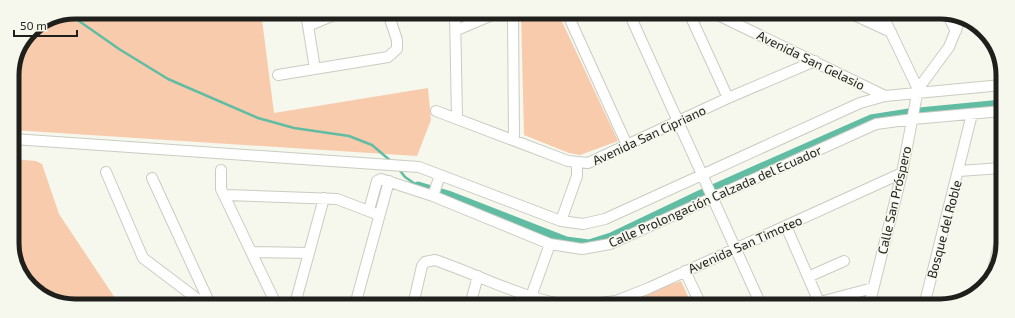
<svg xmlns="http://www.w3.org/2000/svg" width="1015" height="318" font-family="'Exo 2',sans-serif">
<rect width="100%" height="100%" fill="#f6f8ed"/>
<path fill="#f8cbac" d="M75,12H261L274,113L428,88L431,120L417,156L12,130V71L31,30Z
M521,13H558L618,141L580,155L569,153L524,135Z
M13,159L36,161L42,164L59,214L119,304H59L30,287L13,256Z
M681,281L692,305H612Z"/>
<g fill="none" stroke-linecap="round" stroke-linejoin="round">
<path stroke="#60bca3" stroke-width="2.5" d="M69,14L119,49L168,79L258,118L294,128L349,136L372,145L392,162
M398,168L405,177L418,186"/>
<path stroke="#60bca3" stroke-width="9" d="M418,186L448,195L566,241L589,244L611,237L699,195L871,119L909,113L1002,104"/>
<g stroke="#caccc2" stroke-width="12">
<path id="street" d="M306,13L315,69
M455,13L457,118
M513,13L514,140
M567,13L627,145
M629,13L761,305
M689,13L728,98
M716,14L885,96
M852,14L891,32
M947,14L956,31
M308,26L339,13
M457,30L497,13
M278,75L388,57L397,49V40L388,13
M918,89L949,47L961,17
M436,111L568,161L588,163L728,98L815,61
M13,139L419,167L561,221L583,224L605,219L860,103L885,96L1002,85
M221,170V189L276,304
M959,171L1001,168
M106,172L143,258L204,304
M440,175L433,196L550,244L582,249L610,244L876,124L913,119L1002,111
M152,178L210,304
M225,195L337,199L379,215
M369,210L377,181L381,179L433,196
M561,221L577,176V163
M786,226L819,302
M252,252L309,253
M685,271L701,305
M993,271L1001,237
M808,277L844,261
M295,304L324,198
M355,305L389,181
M413,305L422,266L425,262L435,260C479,275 521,298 567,305
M470,305L478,276
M528,305L550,244
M585,305L616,301L649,288L902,173
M805,306L873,288
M869,306L902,173L918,89L882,14
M924,306L972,114"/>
</g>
<use href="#street" stroke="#fff" stroke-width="10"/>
</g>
<g text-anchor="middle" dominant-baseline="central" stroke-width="3" stroke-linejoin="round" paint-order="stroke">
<g font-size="13" fill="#1f1f1c" stroke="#f6f8ed">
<text transform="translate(811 60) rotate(26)">Avenida San Gelasio</text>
<text transform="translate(649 135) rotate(-25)">Avenida San Cipriano</text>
<text transform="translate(715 196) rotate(-24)">Calle Prolongación Calzada del Ecuador</text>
<text transform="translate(894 200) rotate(-77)">Calle San Próspero</text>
<text transform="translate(944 229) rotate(-75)">Bosque del Roble</text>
<text transform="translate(745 244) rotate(-24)">Avenida San Timoteo</text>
</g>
</g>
<path d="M0 0H1015V318H0ZM75 19H940A56 56 0 0 1 996 75V243A56 56 0 0 1 940 299H75A56 56 0 0 1 19 243V75A56 56 0 0 1 75 19Z" fill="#f6f8ed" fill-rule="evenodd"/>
<path fill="none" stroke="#1f1f1c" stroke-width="5" d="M75 19H940A56 56 0 0 1 996 75V243A56 56 0 0 1 940 299H75A56 56 0 0 1 19 243V75A56 56 0 0 1 75 19Z"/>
<path d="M14 30v6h63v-6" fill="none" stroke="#1f1f1c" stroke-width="2"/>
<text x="20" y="30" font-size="12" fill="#1f1f1c" stroke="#f6f8ed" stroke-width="3" paint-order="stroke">50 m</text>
</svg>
